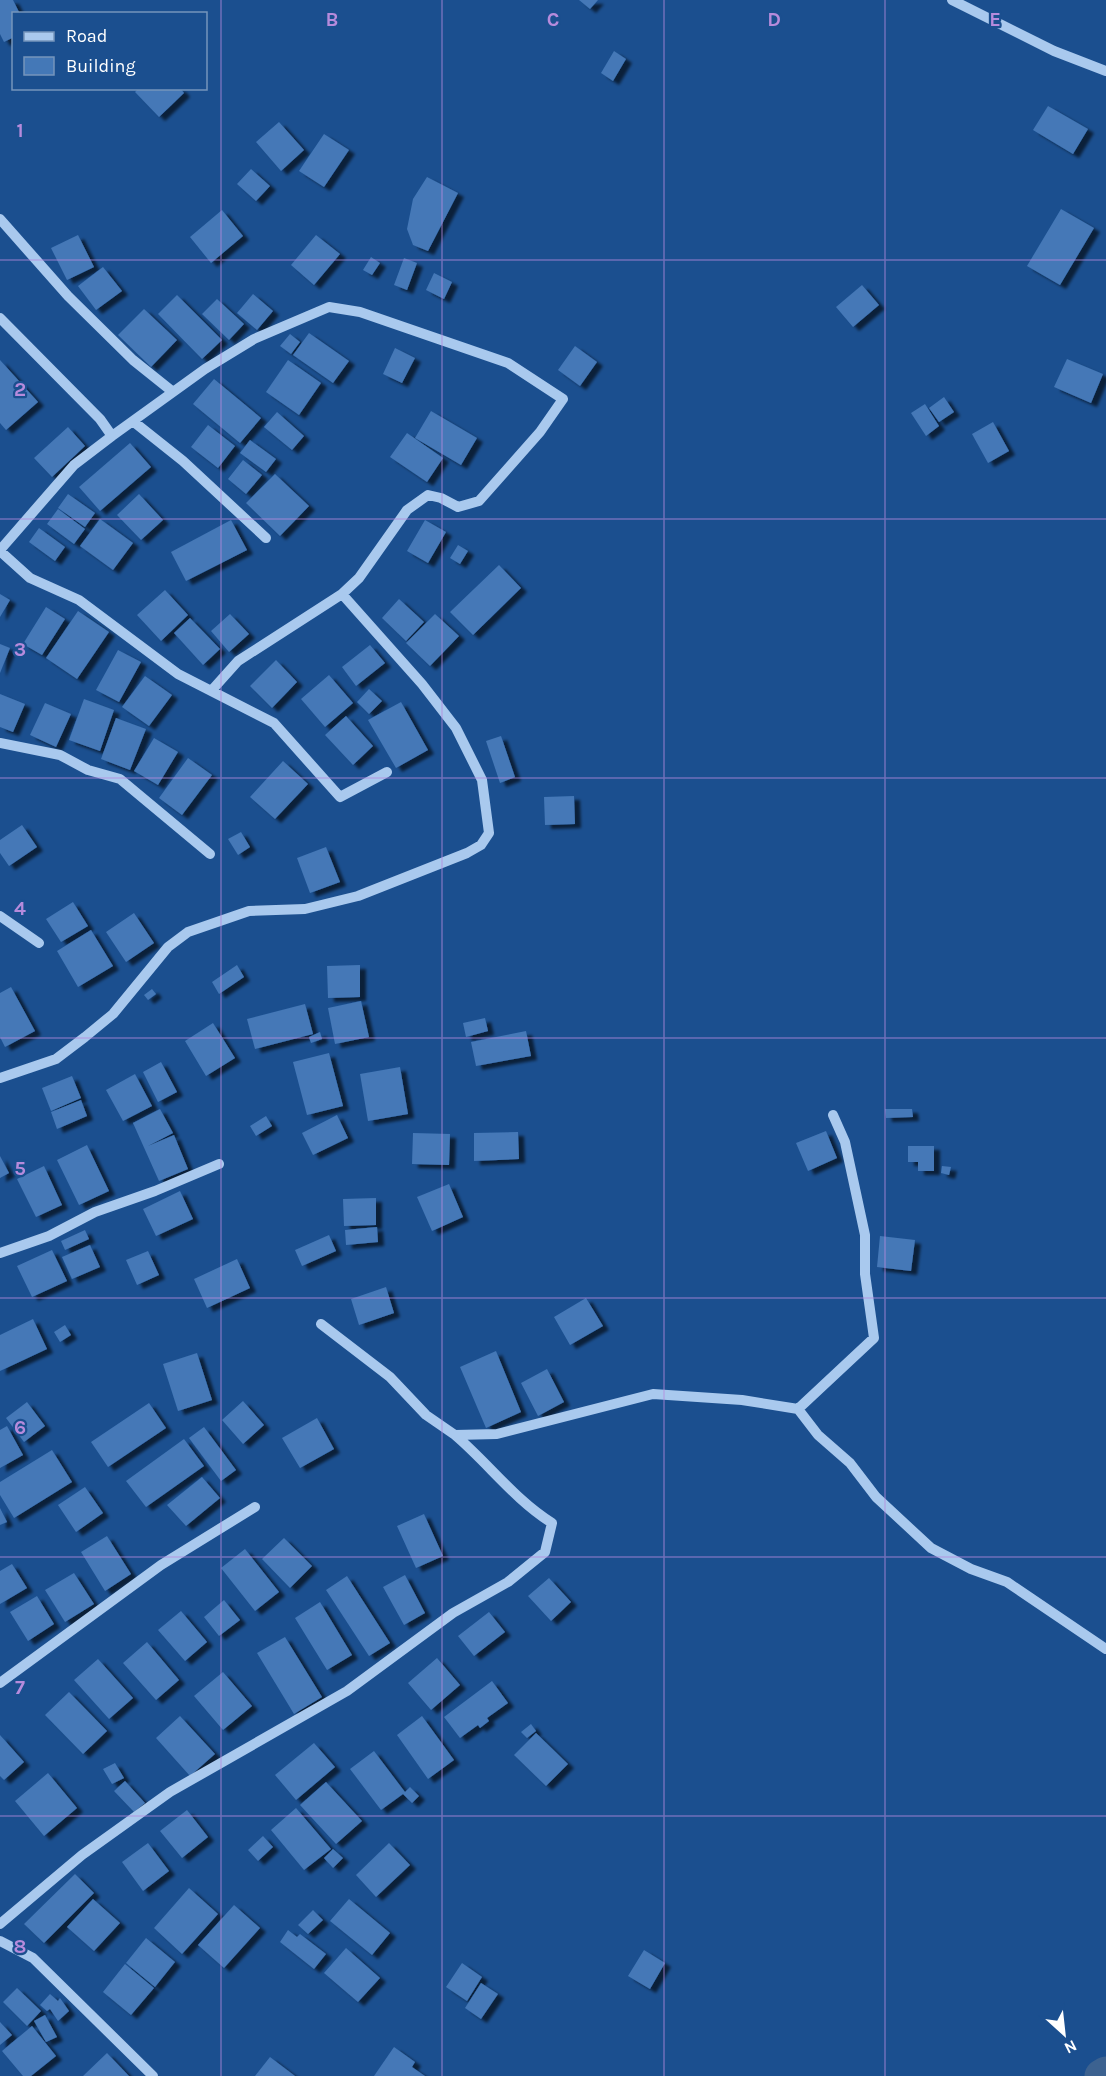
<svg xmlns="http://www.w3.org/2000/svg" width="1106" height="2076" font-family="Karla,sans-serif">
<defs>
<filter id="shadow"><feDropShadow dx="6" dy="4" stdDeviation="1.5" flood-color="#0009"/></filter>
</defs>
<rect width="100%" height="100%" fill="#1b4f8f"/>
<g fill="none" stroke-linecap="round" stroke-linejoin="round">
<path stroke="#3c6290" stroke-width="33" d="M1101,2076L1106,2073"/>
</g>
<path fill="#4478b7" filter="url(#shadow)" d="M0,0H13L20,14H14V37L4,42L0,34Z
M579,0H598L590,9Z
M614,51L626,59L613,81L601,73Z
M139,88H180L184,93L159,117L135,92Z
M1048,106L1088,129L1073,154L1033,130Z
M279,122L304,150L281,171L256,142Z
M324,134L349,150L324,187L299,171Z
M251,169L270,186L256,201L237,184Z
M427,177L458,193L428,251L413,245L407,229L413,199Z
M1061,209L1094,228L1060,285L1027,266Z
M222,210L243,236L211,263L190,237Z
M78,235L94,267L67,280L51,248Z
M316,235L340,254L314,285L291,265Z
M371,257L380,263L372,275L363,270Z
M404,258L417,263L407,290L394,285Z
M103,267L122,291L96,310L78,286Z
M434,273L452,282L444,299L426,290Z
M862,285L879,305L853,327L836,307Z
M253,294L273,311L257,330L237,313Z
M177,295L222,340L202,359L158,314Z
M217,299L244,324L229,340L202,314Z
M144,309L177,340L151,367L118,335Z
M309,333L349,361L333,383L293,355Z
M290,334L300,342L291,354L280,346Z
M575,346L597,362L580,386L558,370Z
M395,348L415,358L402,383L383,374Z
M1067,359L1103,374L1091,403L1054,387Z
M0,360L38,402L6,430L0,423Z
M288,360L321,383L299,415L266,392Z
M214,379L261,418L240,443L193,404Z
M944,397L954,412L939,422L929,408Z
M925,404L939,426L926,436L911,413Z
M431,411L477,438L461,465L415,438Z
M277,412L304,436L292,450L264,427Z
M993,422L1009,451L988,463L972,434Z
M208,425L235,446L218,468L191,447Z
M68,427L85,446L52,477L34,458Z
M407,433L443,458L427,482L390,457Z
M250,440L276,459L266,472L240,453Z
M130,443L151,467L100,511L79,487Z
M243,460L262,475L246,494L228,479Z
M275,474L309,506L280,536L246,503Z
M68,494L95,513L85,527L58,508Z
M139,494L163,520L141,540L117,515Z
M58,509L85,529L74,544L47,524Z
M100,519L133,543L113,570L80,546Z
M231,520L247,550L186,581L171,552Z
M425,520L446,532L428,563L407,551Z
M39,528L65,547L55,561L29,542Z
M458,545L468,551L460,564L450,558Z
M499,565L521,588L473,635L450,612Z
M165,590L188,615L161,641L137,615Z
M0,594L10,600L0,617Z
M399,599L424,622L406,641L382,618Z
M46,607L65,619L42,655L23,644Z
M78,611L109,632L77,679L46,658Z
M230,614L249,634L229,652L211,631Z
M435,614L459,636L430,666L406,643Z
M190,618L220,649L203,665L174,633Z
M0,644L10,648L0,673Z
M370,645L385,663L356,686L342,667Z
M118,650L141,662L119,702L96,690Z
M276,660L297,682L272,708L250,686Z
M329,675L353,703L325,727L301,699Z
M145,676L172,695L149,726L122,707Z
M369,689L382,701L369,714L357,702Z
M0,694L25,704L13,732L0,727Z
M84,699L114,710L100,751L69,740Z
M401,702L428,750L396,768L368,720Z
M45,703L71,714L56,747L30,735Z
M346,716L373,746L353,765L325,735Z
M116,718L146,729L130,770L101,759Z
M501,736L515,777L500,783L486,741Z
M154,738L178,752L158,785L134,771Z
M188,758L212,775L182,815L159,798Z
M283,761L308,784L275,819L250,797Z
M574,796L575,824L545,825L544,797Z
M22,825L37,847L9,866L0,853V840Z
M241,832L250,847L238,855L228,839Z
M326,847L340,882L310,893L297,858Z
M73,902L88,926L61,942L46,919Z
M134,913L154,943L126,962L106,932Z
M91,930L113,966L78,987L57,951Z
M237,965L244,977L219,994L212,982Z
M360,965V997L328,998L327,966Z
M11,987L35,1031L5,1047L0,1037V993Z
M152,989L156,994L148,1000L144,995Z
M361,1001L369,1037L335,1044L328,1008Z
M305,1004L313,1034L255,1049L247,1019Z
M485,1018L488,1031L466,1037L463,1023Z
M213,1023L235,1058L206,1076L185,1041Z
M526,1031L531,1056L476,1066L471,1042Z
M320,1032L322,1039L311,1043L309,1037Z
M329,1053L343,1106L307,1115L293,1062Z
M161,1062L177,1092L158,1102L143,1072Z
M400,1067L408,1114L368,1121L360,1074Z
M135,1074L152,1106L123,1121L106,1090Z
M72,1076L81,1098L51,1111L42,1088Z
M81,1100L87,1116L57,1129L51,1112Z
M160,1109L173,1133L148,1146L174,1135L188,1169L159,1181L133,1123Z
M885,1109H912L913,1117L886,1118Z
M337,1115L348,1138L313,1155L302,1133Z
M266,1116L272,1126L256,1136L250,1126Z
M826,1131L837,1158L808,1171L796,1143Z
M518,1132L519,1159L474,1161V1133Z
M413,1133L450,1134L449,1165L412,1164Z
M87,1145L109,1191L79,1205L57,1160Z
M908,1146H934V1171H918V1162H908Z
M0,1156L9,1173L0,1178Z
M44,1166L62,1205L36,1217L17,1179Z
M942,1166L951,1167L949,1175L941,1173Z
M449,1184L463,1217L432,1231L417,1197Z
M180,1191L193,1219L156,1236L143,1209Z
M376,1198V1225L344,1226L343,1199Z
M377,1227L378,1242L346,1245L345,1230Z
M85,1230L89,1239L65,1250L61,1241Z
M329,1235L336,1251L302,1266L295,1250Z
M880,1236L915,1240L911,1271L877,1267Z
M90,1245L100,1267L72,1279L62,1257Z
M52,1250L67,1281L32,1297L17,1266Z
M148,1251L159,1275L137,1285L126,1260Z
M237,1259L250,1288L207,1308L194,1279Z
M386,1287L394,1313L359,1325L351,1299Z
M586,1298L603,1326L570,1345L554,1317Z
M33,1319L47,1349L0,1371V1335Z
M65,1325L71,1335L60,1342L54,1332Z
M496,1351L521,1412L486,1428L460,1367Z
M197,1353L212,1400L178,1411L163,1364Z
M547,1369L564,1402L538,1416L521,1383Z
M243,1401L264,1425L243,1444L222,1420Z
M27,1402L45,1426L24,1442L6,1418Z
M149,1403L166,1428L108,1467L91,1442Z
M317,1418L334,1449L300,1468L282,1438Z
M7,1426L23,1455L0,1468V1430Z
M204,1427L236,1470L221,1481L189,1438Z
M184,1439L204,1466L146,1507L126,1481Z
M52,1450L72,1482L14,1518L0,1495V1482Z
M202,1477L220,1498L186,1526L167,1505Z
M85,1487L103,1513L76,1532L58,1505Z
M0,1508L7,1522L0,1525Z
M424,1514L443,1556L416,1568L397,1526Z
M107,1536L131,1574L105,1591L81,1552Z
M284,1538L312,1566L290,1588L262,1559Z
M245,1549L279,1592L255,1611L221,1568Z
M12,1564L27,1588L0,1604V1571Z
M74,1573L94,1604L65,1622L45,1590Z
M405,1575L425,1613L404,1625L383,1587Z
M347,1576L390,1643L369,1656L326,1590Z
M549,1578L571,1602L551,1621L528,1596Z
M37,1596L54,1624L28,1641L10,1612Z
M224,1600L240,1620L219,1636L204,1617Z
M320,1602L352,1655L327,1670L295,1618Z
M181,1611L207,1642L185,1661L158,1630Z
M489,1612L505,1632L474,1656L458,1636Z
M285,1637L322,1697L294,1714L257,1653Z
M147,1642L179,1680L156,1700L123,1663Z
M437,1658L460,1685L431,1710L408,1683Z
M98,1659L133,1698L109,1719L74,1680Z
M223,1672L252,1706L223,1730L194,1696Z
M492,1681L508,1703L487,1718L489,1721L480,1728L478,1725L460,1738L444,1717Z
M69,1692L107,1731L83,1754L45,1715Z
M180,1716L215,1754L190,1776L156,1738Z
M422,1716L454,1760L428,1779L397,1735Z
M531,1724L536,1731L527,1738L521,1732Z
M536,1733L568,1764L546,1786L514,1755Z
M0,1735L24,1762L4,1780L0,1776Z
M314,1743L335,1767L296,1800L275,1775Z
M374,1751L405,1792L410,1787L419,1796L412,1803L403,1794L381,1810L350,1769Z
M115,1763L124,1778L112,1784L103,1769Z
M48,1773L77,1808L44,1836L15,1801Z
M125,1781L145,1803L134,1812L114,1791Z
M326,1782L362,1821L336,1844L300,1805Z
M296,1808L331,1849L304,1870L271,1830Z
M187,1810L208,1837L182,1858L160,1831Z
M263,1836L273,1847L258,1861L248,1850Z
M148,1843L169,1871L143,1891L122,1862Z
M389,1843L410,1865L376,1897L356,1875Z
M333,1849L343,1858L333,1868L324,1858Z
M75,1874L94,1893L44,1943L24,1924Z
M189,1888L218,1914L182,1954L154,1928Z
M93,1899L120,1923L94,1951L67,1927Z
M349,1899L390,1933L372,1955L330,1921Z
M234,1905L260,1928L224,1968L198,1945Z
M313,1910L323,1920L308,1934L298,1925Z
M288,1930L297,1937L300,1934L326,1954L314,1969L280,1942Z
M146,1938L175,1962L155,1987L126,1963Z
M346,1948L380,1978L358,2002L324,1973Z
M644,1950L665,1963L650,1989L628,1976Z
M462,1963L482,1977L467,2001L446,1987Z
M125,1964L154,1988L131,2015L103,1992Z
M481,1983L498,1994L481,2019L465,2008Z
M17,1988L41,2011L27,2026L3,2002Z
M50,1994L58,2001L60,1998L69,2011L58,2021L50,2009L47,2011L40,2005Z
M45,2015L57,2037L46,2042L34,2021Z
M0,2022L12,2035L0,2045Z
M32,2026L56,2056L31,2076H23L2,2051Z
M394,2047L415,2062L412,2067L425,2076H374Z
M107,2053L129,2076H83Z
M270,2057L295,2076H255Z"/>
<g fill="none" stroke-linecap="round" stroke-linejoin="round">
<path stroke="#a9c9ee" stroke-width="10" d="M952,0L1054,51L1106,71
M0,219L68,296L133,360L173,392
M0,318L100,419L112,436
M134,422L183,461L266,538
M0,550L74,465L112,436L205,369L254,339L329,307L360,312L508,363L563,399L540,432L479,501L458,507L441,498L428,495L407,510L359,578L342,594L238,661L212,690
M0,551L30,578L79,600L178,674L274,723L340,797L387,772
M0,743L60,755L88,770L120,779L210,854
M0,916L39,943
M0,1078L56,1059L85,1037L113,1014L168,947L188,932L249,911L305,909L358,896L467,853L481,845L489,833L482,780L456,728L422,684L342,594
M0,1253L49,1236L95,1212L155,1191L219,1164
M321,1324L390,1377L426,1415L455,1435L497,1434L653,1394L742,1400L798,1409L874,1338L865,1274V1235L845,1142L833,1115
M798,1409L818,1435L850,1463L876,1497L931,1548L971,1569L1007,1582L1106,1649
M0,1683L161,1565L255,1507
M0,1924L82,1855L170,1792L347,1691L453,1613L508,1582L545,1552L552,1523C514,1499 489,1464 455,1435
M0,1941L33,1958L153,2076"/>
</g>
<path fill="none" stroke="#b68bdc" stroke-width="1.5" stroke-opacity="0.55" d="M221,0V2076M442,0V2076M664,0V2076M885,0V2076M0,260H1106M0,519H1106M0,778H1106M0,1038H1106M0,1298H1106M0,1557H1106M0,1816H1106"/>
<g font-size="20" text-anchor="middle" font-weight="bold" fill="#b68bdc" stroke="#1b4f8f" stroke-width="4.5" stroke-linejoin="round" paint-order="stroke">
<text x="332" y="26">B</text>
<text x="553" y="26">C</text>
<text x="774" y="26">D</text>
<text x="995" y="26">E</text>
<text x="20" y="137">1</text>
<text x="20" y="396">2</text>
<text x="20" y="656">3</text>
<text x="20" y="915">4</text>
<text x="20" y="1175">5</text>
<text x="20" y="1434">6</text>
<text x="20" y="1694">7</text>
<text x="20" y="1953">8</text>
</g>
<rect x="12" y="12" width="195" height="78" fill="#1b4f8f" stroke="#7695bc" stroke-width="1.5"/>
<rect x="24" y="32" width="30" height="9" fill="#a9c9ee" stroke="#7695bc" stroke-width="1.5"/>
<text x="66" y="42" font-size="18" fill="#ffffff">Road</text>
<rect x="24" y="57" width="30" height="18" fill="#4478b7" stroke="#7695bc" stroke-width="1.5"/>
<text x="66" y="72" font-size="18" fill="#ffffff">Building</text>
<g transform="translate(1064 2034) rotate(153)" stroke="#1b4f8f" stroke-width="4.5" paint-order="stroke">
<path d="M0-4.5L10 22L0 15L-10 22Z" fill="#ffffff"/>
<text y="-9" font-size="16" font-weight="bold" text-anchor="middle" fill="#ffffff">N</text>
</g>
</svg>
